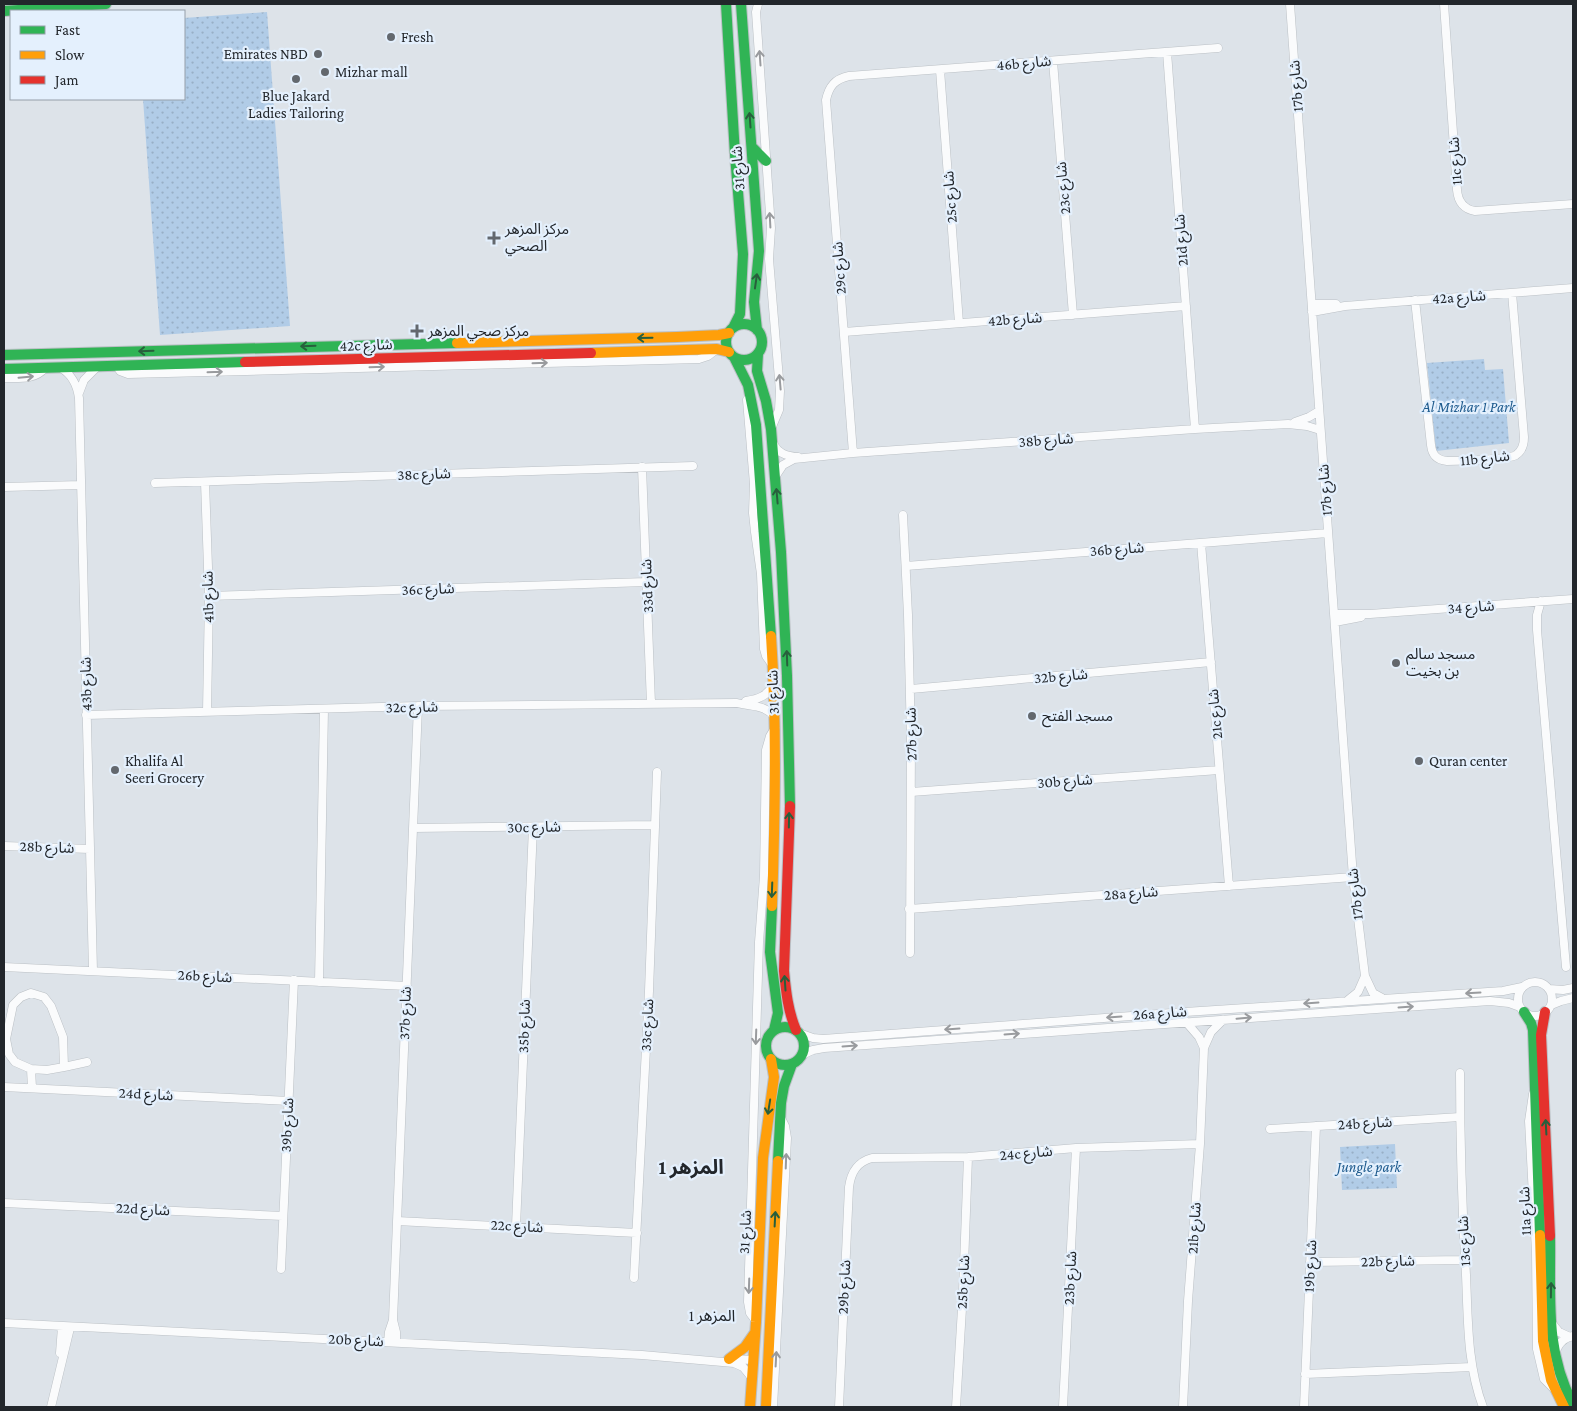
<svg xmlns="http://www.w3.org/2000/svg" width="1577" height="1411" font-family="'Crimson Pro','Noto Sans Arabic',serif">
<defs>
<pattern id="green-dots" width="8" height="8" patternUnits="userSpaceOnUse" patternTransform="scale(1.25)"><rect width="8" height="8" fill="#b1cce7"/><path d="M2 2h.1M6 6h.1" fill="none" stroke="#98afc6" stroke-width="1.8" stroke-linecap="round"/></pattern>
</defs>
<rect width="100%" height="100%" fill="#dde3e9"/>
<path fill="url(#green-dots)" d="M267,12L290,326L160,335L143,99H184V18Z
M1484,359L1485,370L1503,369L1509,443L1436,451L1427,363Z
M1395,1144L1397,1188L1342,1190L1340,1147Z"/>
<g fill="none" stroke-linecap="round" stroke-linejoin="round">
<g stroke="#bbc0c5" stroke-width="9">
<path id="street" d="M758,4L756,12L771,228L769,259L780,391L779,410L771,429
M1290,4L1353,877L1365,976L1373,993L1382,998
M1444,4L1457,190C1458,201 1463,209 1475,211L1573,204
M1167,52L1195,429
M1053,61L1073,315
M940,70L959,323
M1415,300L1431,445C1432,455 1437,460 1447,461C1459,461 1508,460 1516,455C1522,451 1524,444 1524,437L1512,293
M1312,304H1336
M1312,312L1345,306L1573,288
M844,332L1186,306
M117,366L120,371L128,374L699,359L708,356L717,349
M61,368C72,375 77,384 79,398L93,971
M4,378C19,378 35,380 45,368
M79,393L84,380L97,367
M747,400L754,484L753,513L755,532L761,574L764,649L766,656L773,666
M1295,422L1309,417L1319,411
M773,443C778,454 787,456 798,457
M853,453L826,100C829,86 835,79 849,76L1218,48
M642,467L651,704
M775,477L783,465L794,459L853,453L1195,429L1288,424L1307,426L1320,430
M205,482L209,596L207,712
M155,483L693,466
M4,487L81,485
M903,515L908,615L911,739L910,953
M1201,543L1229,886
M906,566L1328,533
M209,596L646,582
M1541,601L1537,615V630L1566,967
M1334,614H1370L1573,599
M1335,622L1361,617
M911,689L1211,662
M746,701C759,699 767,696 773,685
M86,715L418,706L737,703C752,707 764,704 775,717
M911,792L1219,770
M413,828L655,825
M4,846L90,849
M909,909L1353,877
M4,967L407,986
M1518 999a17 17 0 1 1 34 0a17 17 0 1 1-34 0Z
M319,982L324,709
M1549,989L1563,990L1573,988
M1348,1000L1358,992L1365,976
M1551,1005L1561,1001L1573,998
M1186,1022L1199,1037L1204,1048
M799,1033L813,1038L823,1039L1185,1012L1503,991L1522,987
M802,1055L813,1050L824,1048L1490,1001L1509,1003L1520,1007
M31,1069L47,1070L64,1067
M1460,1073C1460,1140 1462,1208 1466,1275C1468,1319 1467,1365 1483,1407
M4,1087L289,1101
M32,1088L31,1069L15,1062L9,1054L6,1039L13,1005L21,997L31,993L44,997L51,1006L63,1037L64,1067L87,1062
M1533,1094L1529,1121L1536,1252L1537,1349L1544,1379L1554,1389
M1270,1129L1460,1117
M4,1203L283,1216
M397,1221L637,1233
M516,1226L533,827
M1310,1262L1465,1260
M281,1269L294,980
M634,1278L649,991L657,772
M756,1321L750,1313L748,1302L759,942L764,876L766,750L770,736L775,728
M1551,1322L1559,1332L1570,1337
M4,1323L642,1355L734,1363L743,1367L752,1378
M388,1342L389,1332L393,1320
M396,1342V1332L393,1320L418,706
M60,1353L62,1327
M1555,1355C1557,1345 1563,1338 1573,1336
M730,1359L753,1360
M1305,1374L1472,1367
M51,1407L70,1328
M773,1407L787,1138L785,1126L780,1116
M839,1407L849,1187C851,1172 857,1162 872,1158L968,1157L1076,1148L1200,1144
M956,1407L963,1292L968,1157
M1063,1407L1076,1148
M1183,1407L1188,1301L1200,1144L1204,1048L1211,1032L1223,1020
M1304,1407L1316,1126"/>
</g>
<g stroke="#bbc0c5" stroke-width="12">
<path id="fast" d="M726,4L735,155L743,254L740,314L733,328
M741,4L759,251L754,302L757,330
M4,11L106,4
M752,147L766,161
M726 342a18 18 0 1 1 36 0a18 18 0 1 1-36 0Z
M758,354L757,371L766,401L771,429L781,552L787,676L790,806
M4,355L457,343
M734,357L748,385L756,425L771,636
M4,369L245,362
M772,906L770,952L778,1013L774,1030
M1524,1012L1531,1023L1533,1030L1540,1235
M766 1046a19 19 0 1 1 38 0a19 19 0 1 1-38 0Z
M778,1161L781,1103L784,1086L792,1064
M1550,1236C1551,1295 1544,1350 1573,1404"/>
</g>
<g stroke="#bbc0c5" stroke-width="12">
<path id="slow" d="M457,343L677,337L719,335L729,333
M591,353L717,349L729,352
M771,636C777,726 775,816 772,906
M1540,1235L1543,1341L1551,1380L1564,1407
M729,1359L745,1347L754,1334
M750,1407L756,1322L763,1158L774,1077L771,1059
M766,1407L778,1161"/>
</g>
<g stroke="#bbc0c5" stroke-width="12">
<path id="jam" d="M245,362L591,353
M790,806L784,971C786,992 788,1011 796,1030
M1545,1012L1541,1035L1550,1236"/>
</g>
<use href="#street" stroke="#fafbfc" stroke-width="8"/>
<use href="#fast" stroke="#30b455" stroke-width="10"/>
<use href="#slow" stroke="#ff9f0a" stroke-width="10"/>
<use href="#jam" stroke="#e5322d" stroke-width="10"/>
</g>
<defs><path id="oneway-shaft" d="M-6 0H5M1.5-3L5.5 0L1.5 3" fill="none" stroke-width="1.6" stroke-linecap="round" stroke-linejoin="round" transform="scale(1.25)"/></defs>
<g stroke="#999b9e">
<use href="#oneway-shaft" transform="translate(760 58) rotate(-94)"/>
<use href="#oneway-shaft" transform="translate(770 220) rotate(-93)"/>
<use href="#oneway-shaft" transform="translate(540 363) rotate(-2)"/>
<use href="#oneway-shaft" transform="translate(377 367) rotate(-2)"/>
<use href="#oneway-shaft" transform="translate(215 372) rotate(-2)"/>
<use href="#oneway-shaft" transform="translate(26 377) rotate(-5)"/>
<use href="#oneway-shaft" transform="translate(780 382) rotate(-95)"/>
<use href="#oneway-shaft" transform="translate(1473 993) rotate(177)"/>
<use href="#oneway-shaft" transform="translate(1311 1003) rotate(176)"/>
<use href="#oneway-shaft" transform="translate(1406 1007) rotate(-4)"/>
<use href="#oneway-shaft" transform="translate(1114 1017) rotate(176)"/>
<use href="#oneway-shaft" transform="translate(1244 1018) rotate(-5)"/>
<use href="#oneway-shaft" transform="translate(952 1029) rotate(176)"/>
<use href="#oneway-shaft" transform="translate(1012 1034) rotate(-4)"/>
<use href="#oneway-shaft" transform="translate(756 1037) rotate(92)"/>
<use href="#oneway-shaft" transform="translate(850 1046) rotate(-4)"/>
<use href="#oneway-shaft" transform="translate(786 1161) rotate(-88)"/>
<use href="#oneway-shaft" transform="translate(749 1286) rotate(92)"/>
<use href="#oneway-shaft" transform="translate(776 1359) rotate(-87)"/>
</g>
<g stroke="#285f3c">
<use href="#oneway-shaft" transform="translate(750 120) rotate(-94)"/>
<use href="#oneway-shaft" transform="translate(756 281) rotate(-82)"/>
<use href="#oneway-shaft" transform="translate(645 338) rotate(179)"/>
<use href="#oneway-shaft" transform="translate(308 346) rotate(178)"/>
<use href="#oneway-shaft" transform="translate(146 351) rotate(178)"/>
<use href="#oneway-shaft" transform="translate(777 496) rotate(-95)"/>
<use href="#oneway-shaft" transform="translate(787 658) rotate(-92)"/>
<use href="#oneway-shaft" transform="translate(789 820) rotate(-89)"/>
<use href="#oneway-shaft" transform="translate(772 890) rotate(92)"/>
<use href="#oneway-shaft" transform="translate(785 983) rotate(-94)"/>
<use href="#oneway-shaft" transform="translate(769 1107) rotate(99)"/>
<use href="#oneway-shaft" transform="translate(1546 1127) rotate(-93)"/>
<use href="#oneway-shaft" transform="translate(775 1219) rotate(-87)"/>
<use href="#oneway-shaft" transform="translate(1551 1290) rotate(-89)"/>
</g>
<g fill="#63686e" stroke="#e4f0fd" stroke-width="2">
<circle cx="391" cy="37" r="5"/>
<circle cx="318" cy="54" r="5"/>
<circle cx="325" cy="72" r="5"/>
<circle cx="296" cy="79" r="5"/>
<path d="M491.5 230.5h5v5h5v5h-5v5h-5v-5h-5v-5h5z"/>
<path d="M414.5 323.5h5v5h5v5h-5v5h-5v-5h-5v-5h5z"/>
<circle cx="1396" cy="663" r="5"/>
<circle cx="1032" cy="716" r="5"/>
<circle cx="1419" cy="761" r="5"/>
<circle cx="115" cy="770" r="5"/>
</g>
<g text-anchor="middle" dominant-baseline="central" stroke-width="4.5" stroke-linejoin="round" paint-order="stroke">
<g font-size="15" fill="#22262b" stroke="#e4f0fd" text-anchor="start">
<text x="401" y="37">Fresh</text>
<text x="308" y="54" text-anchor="end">Emirates NBD</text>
<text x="335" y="72">Mizhar mall</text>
<text x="296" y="96" text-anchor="middle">Blue Jakard<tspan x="296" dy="17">Ladies Tailoring</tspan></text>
<text x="505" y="229">مركز المزهر<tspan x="505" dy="17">الصحي</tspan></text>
<text x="428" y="331">مركز صحي المزهر</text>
<text x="1406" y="654">مسجد سالم<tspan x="1406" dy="17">بن بخيت</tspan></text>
<text x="1042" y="716">مسجد الفتح</text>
<text x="125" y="761">Khalifa Al<tspan x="125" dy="17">Seeri Grocery</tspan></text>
<text x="1429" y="761">Quran center</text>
</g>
<g font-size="15" fill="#22262b" stroke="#e4f0fd">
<text transform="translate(1024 63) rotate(-5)">46b شارع</text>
<text transform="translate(1296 86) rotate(-94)">17b شارع</text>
<text transform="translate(1455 161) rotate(-94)">11c شارع</text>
<text transform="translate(738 168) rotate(-94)">شارع 31</text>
<text transform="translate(1063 188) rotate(-95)">23c شارع</text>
<text transform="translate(950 197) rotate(-94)">25c شارع</text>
<text transform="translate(1181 240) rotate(-94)">21d شارع</text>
<text transform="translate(839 268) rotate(-94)">29c شارع</text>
<text transform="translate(1459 297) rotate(-4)">42a شارع</text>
<text transform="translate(1015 319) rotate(-4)">42b شارع</text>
<text transform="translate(366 345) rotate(-2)">42c شارع</text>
<text transform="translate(1046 440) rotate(-4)">38b شارع</text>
<text transform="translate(1485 458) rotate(-6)">11b شارع</text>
<text transform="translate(424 474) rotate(-2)">38c شارع</text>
<text transform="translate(1325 490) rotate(-94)">17b شارع</text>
<text transform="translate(1117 549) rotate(-4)">36b شارع</text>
<text transform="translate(647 586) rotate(-92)">33d شارع</text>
<text transform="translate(428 589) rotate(-2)">36c شارع</text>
<text transform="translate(208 597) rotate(-91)">41b شارع</text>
<text transform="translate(1471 607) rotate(-4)">شارع 34</text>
<text transform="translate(1061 676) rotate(-5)">32b شارع</text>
<text transform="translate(86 684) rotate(-91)">43b شارع</text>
<text transform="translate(773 692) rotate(-92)">شارع 31</text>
<text transform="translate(412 707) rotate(-1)">32c شارع</text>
<text transform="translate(1215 714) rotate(-95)">21c شارع</text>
<text transform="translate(911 734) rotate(-91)">27b شارع</text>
<text transform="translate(1065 781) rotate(-4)">30b شارع</text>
<text transform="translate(534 827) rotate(-1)">30c شارع</text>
<text transform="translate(47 847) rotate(2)">28b شارع</text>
<text transform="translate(1131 893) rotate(-4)">28a شارع</text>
<text transform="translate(1355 894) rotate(-96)">17b شارع</text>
<text transform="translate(205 976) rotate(3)">26b شارع</text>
<text transform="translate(405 1013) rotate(-88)">37b شارع</text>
<text transform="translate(1160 1013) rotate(-4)">26a شارع</text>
<text transform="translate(647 1025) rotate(-87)">33c شارع</text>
<text transform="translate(524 1026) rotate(-88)">35b شارع</text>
<text transform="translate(146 1094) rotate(3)">24d شارع</text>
<text transform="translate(1365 1123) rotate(-3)">24b شارع</text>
<text transform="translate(287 1125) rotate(-87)">39b شارع</text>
<text transform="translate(1026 1153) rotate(-5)">24c شارع</text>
<text transform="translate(143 1209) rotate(3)">22d شارع</text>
<text transform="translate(1525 1211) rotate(-92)">11a شارع</text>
<text transform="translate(517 1226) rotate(3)">22c شارع</text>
<text transform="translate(1194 1228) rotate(-86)">21b شارع</text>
<text transform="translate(745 1232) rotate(-87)">شارع 31</text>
<text transform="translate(1464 1241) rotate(-93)">13c شارع</text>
<text transform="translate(1388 1261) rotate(-1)">22b شارع</text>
<text transform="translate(1310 1266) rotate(-87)">19b شارع</text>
<text transform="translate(1070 1278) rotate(-87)">23b شارع</text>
<text transform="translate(963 1282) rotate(-87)">25b شارع</text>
<text transform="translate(844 1287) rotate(-87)">29b شارع</text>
<text transform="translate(356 1340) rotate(3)">20b شارع</text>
</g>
<g font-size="15" font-style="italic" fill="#1d5a8d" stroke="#e4f0fd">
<text x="1469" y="407">Al Mizhar 1 Park</text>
<text x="1369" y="1167">Jungle park</text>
</g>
<g font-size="16" fill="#22262b" stroke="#e4f0fd">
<text x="712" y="1315">المزهر 1</text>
</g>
<g font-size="20" font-weight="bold" fill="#22262b" stroke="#e4f0fd">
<text x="691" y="1167">المزهر 1</text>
</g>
</g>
<rect width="1577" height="1411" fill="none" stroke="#22262b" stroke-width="10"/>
<rect x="10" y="10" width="175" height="90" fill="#e4f0fd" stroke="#969fa9"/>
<rect x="20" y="26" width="25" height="8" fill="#30b455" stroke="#969fa9"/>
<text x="55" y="35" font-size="15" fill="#22262b">Fast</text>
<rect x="20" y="51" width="25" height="8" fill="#ff9f0a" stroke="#969fa9"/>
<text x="55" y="60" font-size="15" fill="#22262b">Slow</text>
<rect x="20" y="76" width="25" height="8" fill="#e5322d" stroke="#969fa9"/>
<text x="55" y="85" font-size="15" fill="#22262b">Jam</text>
</svg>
